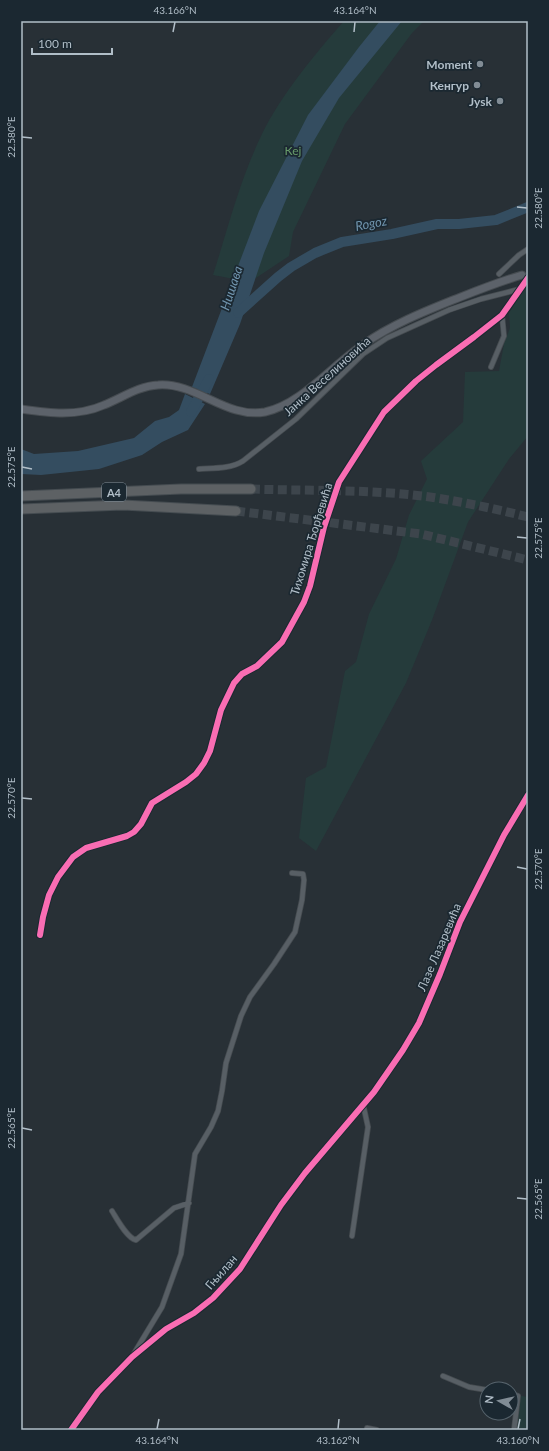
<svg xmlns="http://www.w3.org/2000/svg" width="549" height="1451" font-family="Lato,sans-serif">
<rect width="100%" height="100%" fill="#283036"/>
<path fill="#253b3b" d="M344,21H424L412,33L345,124L293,232L289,256L250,282L213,275C228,228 240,179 262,134C281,95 315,54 344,21Z
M528,283V436L509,459L468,522L432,620L406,683L316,851L299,838L306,778L326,767L345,671L356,662L369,614L396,559L409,515L427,479L421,461L463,422L465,372L499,371L504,344L510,328L509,313Z
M515,1395L528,1397V1430H512Z"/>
<path fill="#344d60" d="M380,21H402L339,98L302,161L264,253L240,324L210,394L192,387L259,211L308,115L359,47Z
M185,394L205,404L188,430L162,442L142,455L99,469L41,475L21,474V449L34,454L78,451L134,438L155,421L169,417L179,410Z"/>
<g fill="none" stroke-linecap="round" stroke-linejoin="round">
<path stroke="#344d60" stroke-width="10" d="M238,313L278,277L291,267L315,253L342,242L392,234L437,224H459L496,220L528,207
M191,412L209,379"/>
<path stroke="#3d454c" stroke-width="9" stroke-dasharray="9 4.5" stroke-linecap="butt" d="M251,489C310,491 371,489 430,497C463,502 496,509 528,517
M236,511L421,534L528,560"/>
<g stroke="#464c51" stroke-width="6">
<path id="street" d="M499,274L519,255L528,249
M491,367L504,336L502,315
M199,469C215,468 230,469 243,461L296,419L363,354L387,338L449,310L481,299L520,289
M40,935L43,917L49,895L58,877L73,857L86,848L127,836L134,832L141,824L152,803L186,782L196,774L204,763L210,751L221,710L234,683L242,674L257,666L282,642L304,602L310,586L324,527L339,482L384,412L416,381L436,365L474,337L502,315L528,278
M112,1211C117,1219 127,1238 136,1240L174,1208L189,1203
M352,1236L368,1127L363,1104
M133,1355L162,1307L181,1254L195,1154L211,1127L218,1111L222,1091L226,1063L241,1016L250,997L274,964L295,932L302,900L304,880L303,874L292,873
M443,1376L469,1387L487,1390
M511,1394L518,1396L514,1430
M367,1428L377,1430
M71,1430L98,1392L132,1357L166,1329L194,1313L213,1298L240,1269L281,1205L305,1173L374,1092L403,1050L419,1023L440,974L460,922L504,835L528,795"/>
</g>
<g stroke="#464c51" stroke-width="9">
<path id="secondary" d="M21,409C49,413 77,417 104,405C122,398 138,386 158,385C196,382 226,419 265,412C302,404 332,365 364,344C391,325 423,312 453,300C476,291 498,282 522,275"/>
</g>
<g stroke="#454c51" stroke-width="11">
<path id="highway" d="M21,496L181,489H251
M21,509L123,505L236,511"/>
</g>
<use href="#street" stroke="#585f65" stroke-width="4.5"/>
<use href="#secondary" stroke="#5c626a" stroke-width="7"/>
<use href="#highway" stroke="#5d6164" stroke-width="9"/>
<g stroke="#1b2831" stroke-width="8">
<path id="cycleway" d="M40,935L43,917L49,895L58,877L73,857L86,848L127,836L134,832L141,824L152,803L186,782L196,774L204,763L210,751L221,710L234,683L242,674L257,666L282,642L304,602L310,586L324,527L339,482L384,412L416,381L436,365L474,337L502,315L528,278
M71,1430L98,1392L132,1357L166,1329L194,1313L213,1298L240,1269L281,1205L305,1173L374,1092L403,1050L419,1023L440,974L460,922L504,835L528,795"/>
</g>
<use href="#cycleway" stroke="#f96db3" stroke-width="6"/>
</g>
<path fill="none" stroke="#b1bec8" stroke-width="1.5" d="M173,32L175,22M354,32L355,22M22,137L32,138M517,207L527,208M22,467L32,469M517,537L527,538M22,798L32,799M517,867L527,869M22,1128L32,1130M517,1198L527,1199M157,1429L159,1419M338,1429L339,1419M518,1429L520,1419"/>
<g fill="#818c95" stroke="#1b2831" stroke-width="1.5">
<circle cx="480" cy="64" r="4"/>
<circle cx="477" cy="85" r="4"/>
<circle cx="500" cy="101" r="4"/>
</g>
<g text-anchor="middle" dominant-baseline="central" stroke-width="3.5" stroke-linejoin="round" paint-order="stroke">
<rect fill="#1b2831" stroke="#84919b" stroke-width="1" x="102" y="483" width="24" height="18" rx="3"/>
<g font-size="11" font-weight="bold" fill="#b1bec8">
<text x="114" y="492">A4</text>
</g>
<g font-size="12" font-weight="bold" fill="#b1bec8" stroke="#1b2831" text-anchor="end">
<text x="472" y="64">Moment</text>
<text x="469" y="85">Кенгур</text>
<text x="492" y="101">Jysk</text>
</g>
<g font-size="12" fill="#679a6a" stroke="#1b2831">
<text x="293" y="150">Кеј</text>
</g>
<g font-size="12" fill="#b1bec8" stroke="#1b2831">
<text transform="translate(327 376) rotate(-42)">Јанка Веселиновића</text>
<text transform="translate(311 539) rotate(-73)">Тихомира Ђорђевића</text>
<text transform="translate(439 947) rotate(-67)">Лазе Лазаревића</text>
<text transform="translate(221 1272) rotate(-49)">Гњилан</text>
</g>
<g font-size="13" font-style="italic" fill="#7094ad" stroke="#1b2831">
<text transform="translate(371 223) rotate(-11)">Rogoz</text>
<text transform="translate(231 288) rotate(-72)">Нишава</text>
</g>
</g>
<rect width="549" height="1451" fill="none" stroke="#1b2831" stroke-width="44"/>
<g transform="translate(499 1401) rotate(278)"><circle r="19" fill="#1b2831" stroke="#57646d"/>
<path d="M0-3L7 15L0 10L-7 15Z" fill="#818c95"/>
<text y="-6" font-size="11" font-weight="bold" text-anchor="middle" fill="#b1bec8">N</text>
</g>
<path d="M32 48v6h80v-6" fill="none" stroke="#b1bec8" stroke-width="2"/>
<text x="38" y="48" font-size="12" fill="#b1bec8" stroke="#1b2831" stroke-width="3" paint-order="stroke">100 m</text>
<rect x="22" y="22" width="505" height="1407" fill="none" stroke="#b1bec8" stroke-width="1.5"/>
<g font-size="10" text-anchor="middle" fill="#b1bec8">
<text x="175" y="14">43.166°N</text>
<text x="355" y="14">43.164°N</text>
<text transform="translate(11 137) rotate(-90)" y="4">22.580°E</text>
<text transform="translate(538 208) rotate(-90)" y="4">22.580°E</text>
<text transform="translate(11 467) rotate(-90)" y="4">22.575°E</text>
<text transform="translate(538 538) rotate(-90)" y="4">22.575°E</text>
<text transform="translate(11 798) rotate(-90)" y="4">22.570°E</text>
<text transform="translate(538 869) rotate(-90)" y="4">22.570°E</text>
<text transform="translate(11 1128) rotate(-90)" y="4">22.565°E</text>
<text transform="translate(538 1199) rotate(-90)" y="4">22.565°E</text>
<text x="157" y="1444">43.164°N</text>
<text x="338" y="1444">43.162°N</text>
<text x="518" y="1444">43.160°N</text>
</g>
</svg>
